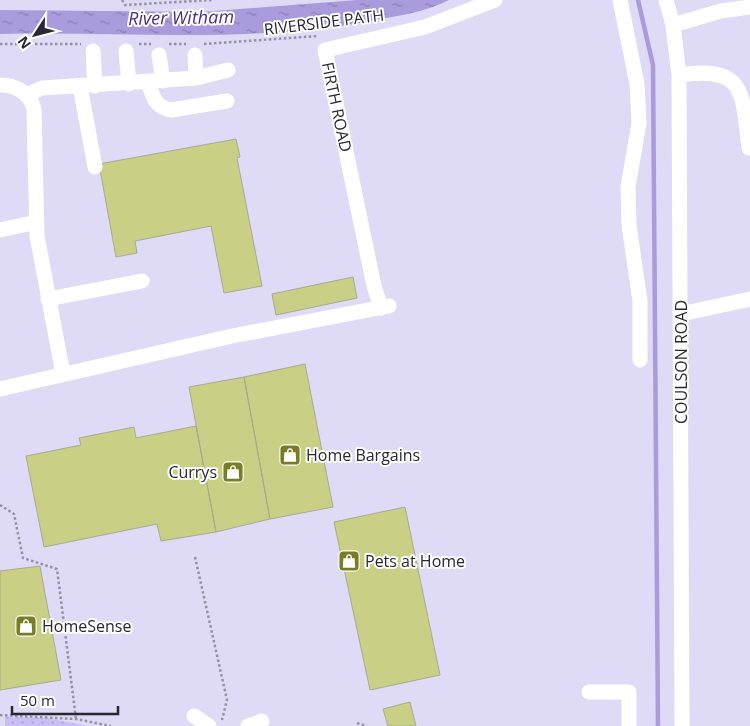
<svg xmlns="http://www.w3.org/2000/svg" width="750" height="726" font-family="'Open Sans',sans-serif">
<defs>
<pattern id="grass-dots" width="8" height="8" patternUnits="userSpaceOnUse" patternTransform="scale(1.25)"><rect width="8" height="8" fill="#c9bef6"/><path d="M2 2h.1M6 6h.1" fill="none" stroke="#ada3d3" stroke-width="1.8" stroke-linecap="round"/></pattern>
<pattern id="water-ripples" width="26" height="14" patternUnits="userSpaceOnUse" patternTransform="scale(1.25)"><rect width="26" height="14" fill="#aa9bdd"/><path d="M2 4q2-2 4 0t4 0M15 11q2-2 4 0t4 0" fill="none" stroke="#8a7eb4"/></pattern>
</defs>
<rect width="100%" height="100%" fill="#dfdaf5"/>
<path fill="url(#grass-dots)" d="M5,717L47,718L88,726H5Z"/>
<path fill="url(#water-ripples)" d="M357,0H449C426,12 401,15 376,20C252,44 125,31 0,34V10L201,12Z"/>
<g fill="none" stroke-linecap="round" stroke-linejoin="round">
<path stroke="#aa9bdd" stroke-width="4.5" d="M638,0L653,65L658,726"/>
</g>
<path fill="#c9d086" stroke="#a7aa90" d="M236,139L240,157L237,158L262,286L224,293L211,226L135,241L137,253L116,257L99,164Z
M353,277L357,298L276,315L272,294Z
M305,364L333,507L270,519L244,377Z
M244,377L270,519L216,532L189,387Z
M196,426L216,532L161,541L157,524L44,547L26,456L81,445L79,438L134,427L136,438Z
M405,507L440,675L370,690L334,522Z
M40,566L61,680L0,690V571Z
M410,702L416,726H388L383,709Z"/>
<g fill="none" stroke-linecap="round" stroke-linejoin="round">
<path stroke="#9490a4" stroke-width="2.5" stroke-dasharray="2.5 2.5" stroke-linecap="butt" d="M122,0L125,5L212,0
M0,44H81
M139,44H151
M169,44H186
M204,44L318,36
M0,505L14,514L23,558L57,569L76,719
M195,557L227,700L222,720
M0,715L76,719L111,726
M357,723L367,726"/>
<path stroke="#fff" stroke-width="15" d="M620,0L637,84L639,123L628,187L629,225L640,301V360
M666,0L673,25L679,75L682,726
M673,25L721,11L750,7
M93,51L95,86
M126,51L129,84
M159,55L163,81
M195,55L196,78
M679,75C747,65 742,94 749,148
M148,82C153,97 155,107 171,110L227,101
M0,85C16,85 30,93 34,109L37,236L63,374
M80,86L95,167
M26,95L42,88L196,78L228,70
M0,230L37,222
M48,299L142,281
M381,308L374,286L325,50L425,27L495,0
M681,314L750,299
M0,389L232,336L389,306
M589,692H629V726
M194,716L209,726
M248,726L262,721"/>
</g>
<defs>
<g id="shop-square" transform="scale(1.125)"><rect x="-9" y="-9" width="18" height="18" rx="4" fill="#777c25" stroke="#fff"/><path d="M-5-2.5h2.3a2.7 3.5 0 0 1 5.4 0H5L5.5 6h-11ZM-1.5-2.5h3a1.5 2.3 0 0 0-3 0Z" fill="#fff"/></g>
</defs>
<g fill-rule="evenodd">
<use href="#shop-square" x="290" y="455"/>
<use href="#shop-square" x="233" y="472"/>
<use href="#shop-square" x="349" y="561"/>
<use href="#shop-square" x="26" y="626"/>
</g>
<g text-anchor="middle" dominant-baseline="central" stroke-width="4" stroke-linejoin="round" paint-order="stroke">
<g font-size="16" fill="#292731" stroke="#fff">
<text transform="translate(324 22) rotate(-7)">RIVERSIDE PATH</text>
<text transform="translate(337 107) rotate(78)">FIRTH ROAD</text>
<text transform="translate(681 362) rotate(-90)">COULSON ROAD</text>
</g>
<g font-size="16" fill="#292731" stroke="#fff" text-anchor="start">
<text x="306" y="455">Home Bargains</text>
<text x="217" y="472" text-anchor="end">Currys</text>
<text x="365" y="561">Pets at Home</text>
<text x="42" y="626">HomeSense</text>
</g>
<g font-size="18" font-style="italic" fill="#472f7d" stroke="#fff">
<text transform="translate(181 17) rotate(-1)">River Witham</text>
</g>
</g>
<g transform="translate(35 35) rotate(234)" stroke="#ffffff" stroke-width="4" paint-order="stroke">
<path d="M0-4L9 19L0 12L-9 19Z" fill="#292731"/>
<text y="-8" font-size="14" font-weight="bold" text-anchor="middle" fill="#292731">N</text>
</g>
<path d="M12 706v8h106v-8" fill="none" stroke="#292731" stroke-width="2.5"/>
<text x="20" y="706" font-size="15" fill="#292731" stroke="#ffffff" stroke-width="4" paint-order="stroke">50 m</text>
</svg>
